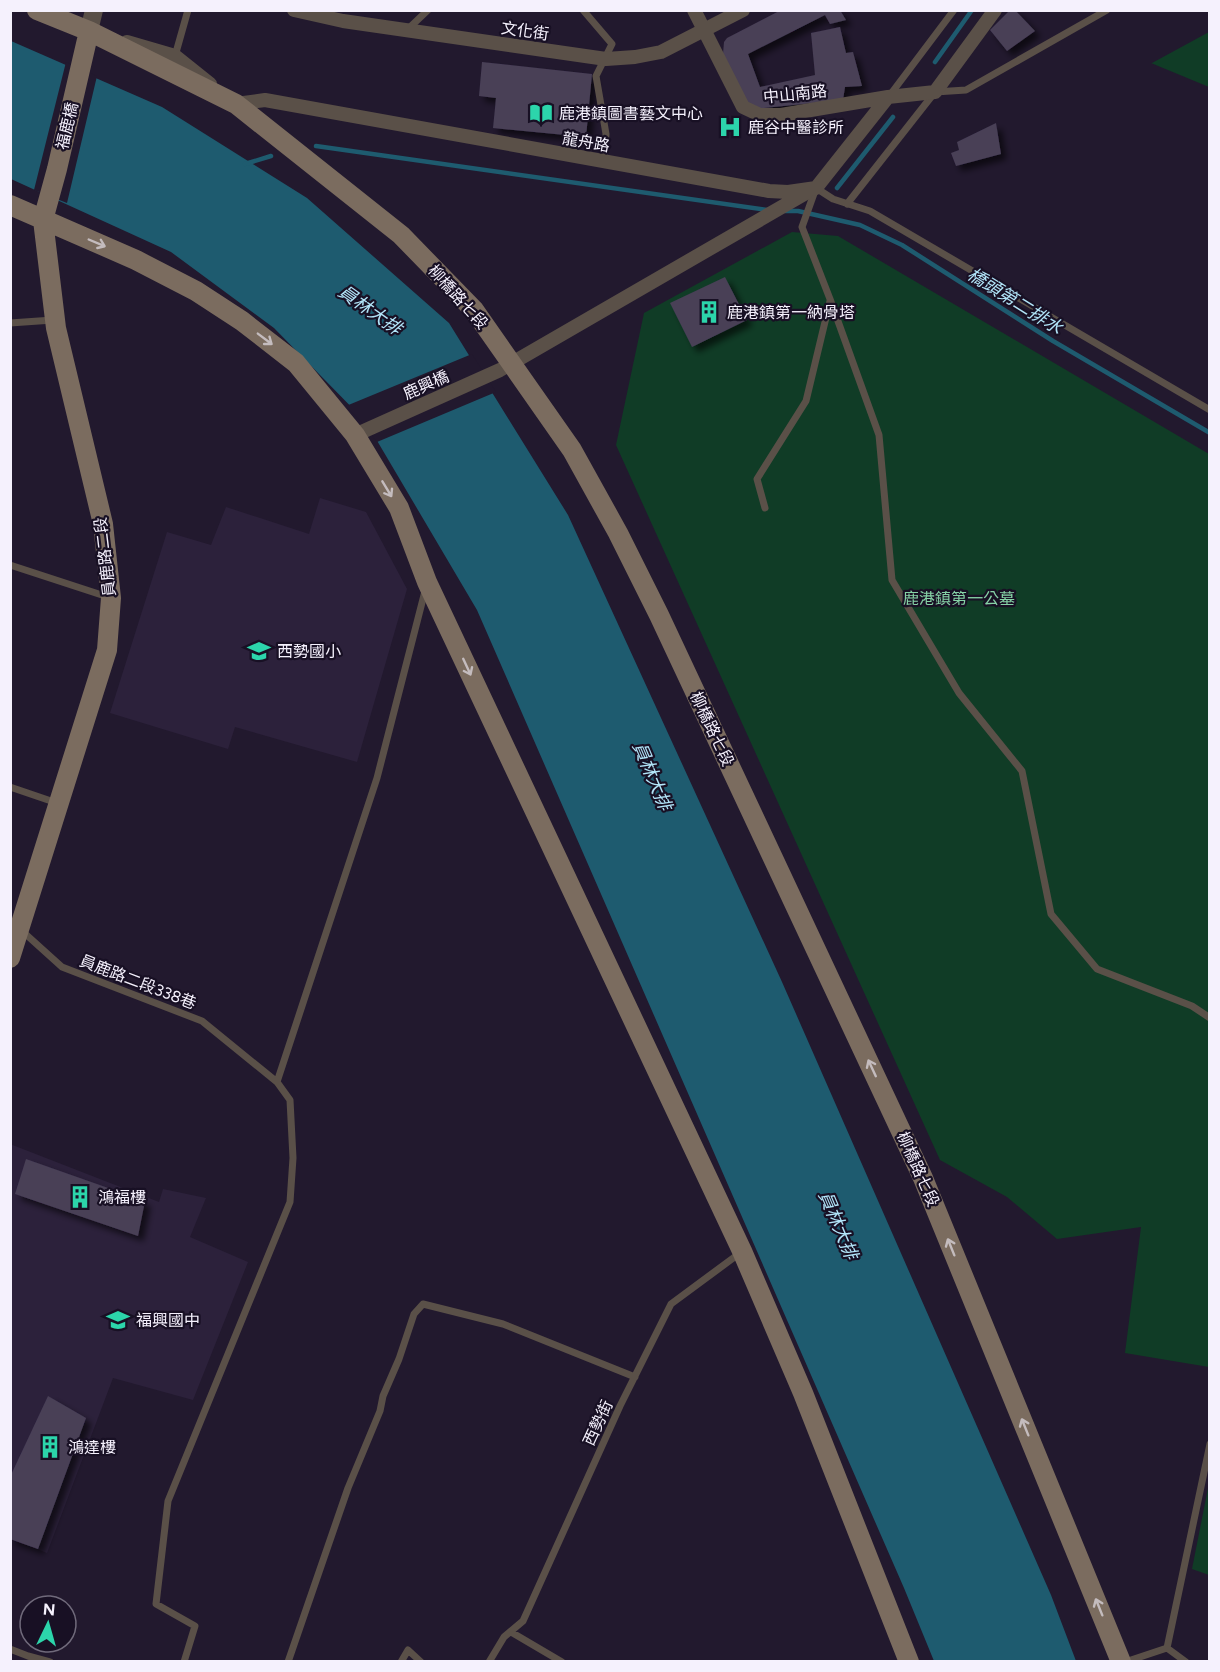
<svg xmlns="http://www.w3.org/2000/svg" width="1220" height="1672" font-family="Figtree,'Noto Sans TC',sans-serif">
<defs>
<filter id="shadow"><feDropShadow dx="5.5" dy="5.5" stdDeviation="3" flood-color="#0009"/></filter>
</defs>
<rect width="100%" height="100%" fill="#22192e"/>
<path fill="#2c213b" d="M320,498L366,512L407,589L357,762L235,727L228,749L110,713L167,532L211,545L226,507L309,534Z
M10,1144L159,1202L163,1189L206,1198L190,1237L248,1262L193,1400L113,1378L47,1553L11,1539Z"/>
<path fill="#103c26" d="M1209,32V87L1151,63H1152Z
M792,232L838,236L1209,454V1367L1125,1353L1141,1227L1057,1239L1007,1197L940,1160L616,445L644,313Z
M1209,1483L1210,1575H1209L1192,1569Z"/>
<path fill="#1e5b6f" d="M11,41L162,107L307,198L449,323L568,515L782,982L1051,1595L1076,1661H934L904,1588L477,610L366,422L274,328L171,252L11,179Z"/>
<path fill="#22192e" d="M66,62L97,76L67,203L34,190Z
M472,354L496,392L377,442L363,424L346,406Z"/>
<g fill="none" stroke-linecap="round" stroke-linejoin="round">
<path stroke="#1e5b6f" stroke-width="4.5" d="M935,62L972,10
M316,146L767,210
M245,164L271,156
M837,188L893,117
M785,211H798L860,225L902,245L1053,341L1210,433"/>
</g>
<path fill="#483f57" filter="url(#shadow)" d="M781,10H840L846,20L830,24L825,15L748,54L760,87L815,75L811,33L840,27L846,53L853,52L862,86L845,87L843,100L754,109L745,104L723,54L724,42L727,38Z
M1010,10H1015L1035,31L1007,51L990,30Z
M482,62L592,74L586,137L493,128L496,98L479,96Z
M996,123L1001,154L956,166L951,153L959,150L957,142Z
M725,277L747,320L692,347L670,303Z
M26,1159L145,1201L138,1236L15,1194Z
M48,1396L86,1418L38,1549L10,1539V1477Z"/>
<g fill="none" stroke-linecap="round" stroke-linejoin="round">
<path stroke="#5a5048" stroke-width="7" d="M583,10L612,44L596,76L606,134L604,162
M408,29L428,10
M175,56L188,10
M890,95L954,10
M847,204L935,92L966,90L1107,10
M10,323L53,320
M1210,410L870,211L833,199L816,188L802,227L830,299L879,435L892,580L959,693L1022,771L1051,914L1097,969L1192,1006L1210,1018
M765,508L757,479L806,401L830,301
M10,565L108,597
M10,787L57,803
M21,930L62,967L202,1021L277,1082
M511,1632L562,1662
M1167,1648L1210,1444
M10,1649L28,1656L50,1662
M184,1662L195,1626L156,1604L168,1501L290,1202L293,1158L290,1100L277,1082L377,778L425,591
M288,1662L348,1488L380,1411L383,1396L399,1359L414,1314L423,1304L503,1324L635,1377
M401,1662L408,1650L421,1662
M489,1662L504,1637L523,1621L620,1406L671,1304L740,1253
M1125,1662L1167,1648L1186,1662"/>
<path stroke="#5a5048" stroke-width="14" d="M294,10L343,21L606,59L635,57L661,52L743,10
M694,10L743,107L760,115H781L888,97L935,92L995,10
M127,42L175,56L210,84
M232,101L236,104L265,100L769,191L788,192L816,188L888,97
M355,435L500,370L806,193"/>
<path stroke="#5a5048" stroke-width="18" d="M89,31L94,10"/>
<path stroke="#7b6c5f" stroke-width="20" d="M37,10L89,31L236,104L401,235L474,310L572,450L618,533L659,615L923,1178L1121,1662
M10,205L136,260L196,291L242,321L296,363L355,435L399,508L427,582L742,1251L803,1393L909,1662
M10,958L107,650L111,598L103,524L56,328L43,220L57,169L89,31"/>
</g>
<defs><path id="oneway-shaft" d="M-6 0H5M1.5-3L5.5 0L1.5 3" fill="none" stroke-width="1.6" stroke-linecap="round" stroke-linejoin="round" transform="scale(1.5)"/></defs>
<g stroke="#c4bcbe">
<use href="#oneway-shaft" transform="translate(97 243) rotate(23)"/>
<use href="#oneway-shaft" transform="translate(265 339) rotate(37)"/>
<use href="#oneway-shaft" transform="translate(387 489) rotate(59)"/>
<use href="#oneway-shaft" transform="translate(467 667) rotate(65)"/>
<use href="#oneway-shaft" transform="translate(872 1068) rotate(-115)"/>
<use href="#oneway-shaft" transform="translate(951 1247) rotate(-112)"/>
<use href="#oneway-shaft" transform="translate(1025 1427) rotate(-112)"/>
<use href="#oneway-shaft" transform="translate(1099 1607) rotate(-112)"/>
</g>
<defs>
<g id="library-bare" transform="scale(1.8)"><path d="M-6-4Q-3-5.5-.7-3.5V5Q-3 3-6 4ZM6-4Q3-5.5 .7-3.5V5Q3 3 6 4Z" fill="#2cd5ab" stroke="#181024" stroke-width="2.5" paint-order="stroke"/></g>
<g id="hospital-bare" transform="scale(1.8)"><path d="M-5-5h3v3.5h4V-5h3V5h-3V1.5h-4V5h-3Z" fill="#2cd5ab" stroke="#181024" stroke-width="2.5" paint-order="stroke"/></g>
<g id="building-bare" transform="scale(1.8)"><path d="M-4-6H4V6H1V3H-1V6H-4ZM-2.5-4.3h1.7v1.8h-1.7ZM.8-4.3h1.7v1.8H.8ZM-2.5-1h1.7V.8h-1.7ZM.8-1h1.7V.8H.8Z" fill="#2cd5ab" stroke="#181024" stroke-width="2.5" paint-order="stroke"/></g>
<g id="school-bare" transform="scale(1.8)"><path d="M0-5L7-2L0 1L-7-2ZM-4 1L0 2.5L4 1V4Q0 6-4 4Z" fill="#2cd5ab" stroke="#181024" stroke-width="2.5" paint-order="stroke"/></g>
</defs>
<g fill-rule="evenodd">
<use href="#library-bare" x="541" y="113"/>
<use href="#hospital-bare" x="730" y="127"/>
<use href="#building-bare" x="709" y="312"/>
<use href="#school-bare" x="259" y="651"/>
<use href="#building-bare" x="80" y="1197"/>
<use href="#school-bare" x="118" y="1320"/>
<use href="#building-bare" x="50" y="1447"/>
</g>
<g text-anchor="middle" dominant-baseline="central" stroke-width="4.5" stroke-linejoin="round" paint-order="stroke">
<g font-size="16" fill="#f5f1fd" stroke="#181024">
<text transform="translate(525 31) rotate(8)">文化街</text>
<text transform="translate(795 94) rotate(-6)">中山南路</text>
<text transform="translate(67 126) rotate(-77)">福鹿橋</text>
<text transform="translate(586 142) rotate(10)">龍舟路</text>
<text transform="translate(458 297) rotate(48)">柳橋路七段</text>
<text transform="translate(426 385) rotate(-24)">鹿興橋</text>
<text transform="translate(105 557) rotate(-97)">員鹿路二段</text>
<text transform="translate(712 729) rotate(65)">柳橋路七段</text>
<text transform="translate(138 982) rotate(21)">員鹿路二段338巷</text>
<text transform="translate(918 1169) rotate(66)">柳橋路七段</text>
<text transform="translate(598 1423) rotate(-65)">西勢街</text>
</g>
<g font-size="16" fill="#f5f1fd" stroke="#181024" text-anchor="start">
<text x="559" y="113">鹿港鎮圖書藝文中心</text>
<text x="748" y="127">鹿谷中醫診所</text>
<text x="727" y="312">鹿港鎮第一納骨塔</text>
<text x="277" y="651">西勢國小</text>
<text x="98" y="1197">鴻福樓</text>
<text x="136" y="1320">福興國中</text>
<text x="68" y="1447">鴻達樓</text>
</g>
<g font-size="16" fill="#86d2a6" stroke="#181024">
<text x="959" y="598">鹿港鎮第一公墓</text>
</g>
<g font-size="18" font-style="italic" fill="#b2e5f9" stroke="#181024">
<text transform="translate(1015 301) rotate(32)">橋頭第二排水</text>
<text transform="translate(370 310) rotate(35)">員林大排</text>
<text transform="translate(652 776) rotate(67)">員林大排</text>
<text transform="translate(838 1225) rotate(67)">員林大排</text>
</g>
</g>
<rect width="1220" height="1672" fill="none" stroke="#f5f1fd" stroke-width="24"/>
<g transform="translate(48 1624) rotate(5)"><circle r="28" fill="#181024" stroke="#706a7b" stroke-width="1.5"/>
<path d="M0-4.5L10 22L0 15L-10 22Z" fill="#2cd5ab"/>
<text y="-9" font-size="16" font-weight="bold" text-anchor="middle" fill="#f5f1fd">N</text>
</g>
</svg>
